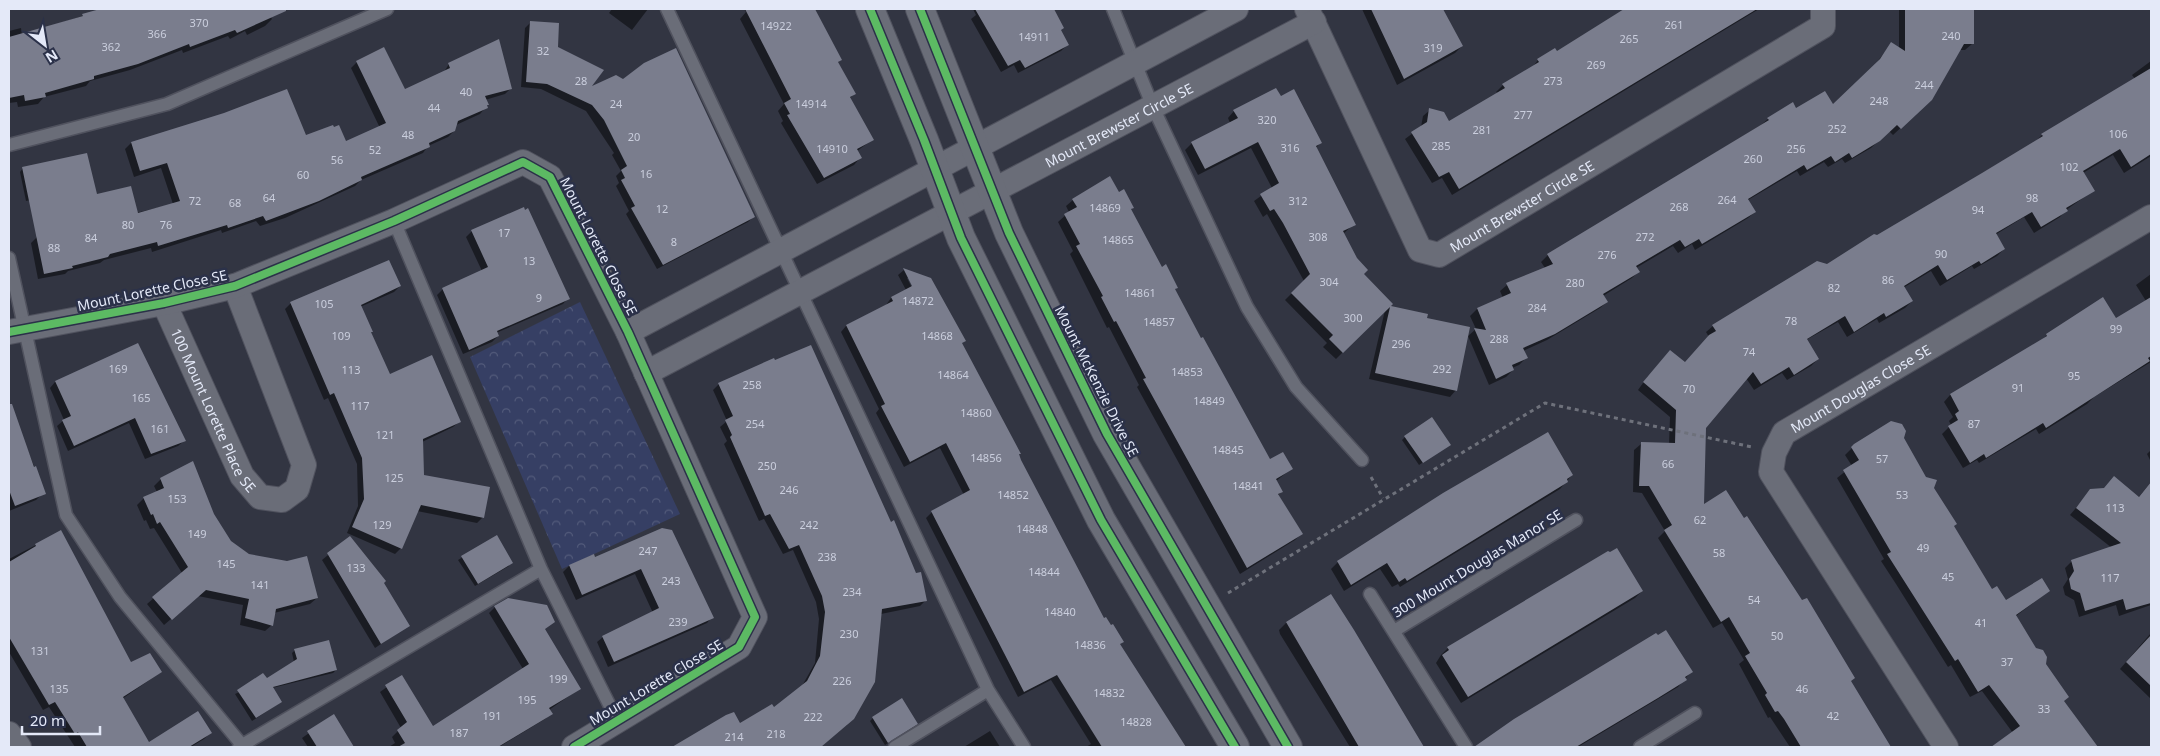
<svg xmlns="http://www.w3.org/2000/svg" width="2160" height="756" font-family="'Noto Sans',sans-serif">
<defs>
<pattern id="park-crowns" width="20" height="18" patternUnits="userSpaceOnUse" patternTransform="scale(1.25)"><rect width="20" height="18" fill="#363f64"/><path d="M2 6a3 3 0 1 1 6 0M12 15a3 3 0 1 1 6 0" fill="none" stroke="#535b7b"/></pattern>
</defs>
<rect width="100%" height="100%" fill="#323542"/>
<path fill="url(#park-crowns)" d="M580,302L680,514L562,569L470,357Z"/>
<path fill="#0007" fill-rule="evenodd" d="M105,9H272L268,11L272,19L265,26L247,35L245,31L230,39L228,36L183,53L182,50L130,70L90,81L86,86L44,97L38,104L18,107L17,102L9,103V31L21,28L22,35Z
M612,9H648L632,30L609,13Z
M744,9H813L841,60L837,63L854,94L850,98L872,140L857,151L860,158L854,165L817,184L781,123L783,121L778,111L784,104L740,19L746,12Z
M973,9H1052L1062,28L1060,31L1067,45L1061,51L1018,73L1014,65L1001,72L971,19L976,15Z
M1362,9H1441L1462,46L1455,53L1397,85Z
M1628,9H1759L1452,195L1442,178L1432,183L1405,139L1421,127L1423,116L1430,110L1449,123L1498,93L1496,92L1503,85L1532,68L1538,60L1556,53Z
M1899,9H1973L1972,44L1965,50H1959L1923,107L1893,135L1889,131L1871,148L1845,163L1842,159L1828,167L1824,162L1800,176L1797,171L1748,200L1755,212L1748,218L1695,250L1692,244L1678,253L1673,246L1636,268L1638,272L1632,278L1603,296L1607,302L1600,308L1547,340L1523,351L1526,358L1519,365L1512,368L1513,370L1506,377L1489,385L1468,336L1476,329L1470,316L1477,309L1503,298L1500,291L1507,285L1545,268L1541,262L1548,255L1761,125L1768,119L1796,110L1832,106L1874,66L1891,44L1899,49Z
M531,22L556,48L588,89L753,217L748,222L657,269L626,214L629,211L616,186L619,183L616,176L621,171L612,155L614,153L586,111L541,89L521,87L525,28Z
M2151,61V156L2124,173L2113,155L2083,173L2093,191L2066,210L2060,217L2034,233L2024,217L1995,235L2004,249L1997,256L1974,269L1972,266L1940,286L1931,271L1903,288L1912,301L1905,308L1879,323L1877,319L1847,337L1838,322L1806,340L1818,359L1811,366L1787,380L1782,373L1754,390L1746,378L1705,427L1702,506L1850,682L1889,747H1790L1770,717L1768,718L1739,664L1744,660L1722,623L1713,628L1658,538L1665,531L1642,493L1633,492L1634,450L1641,444H1669L1670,417L1638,390L1648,376L1685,363L1709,337L1706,332L1713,326L1828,265L2035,142L2042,135L2135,79L2132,75Z
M357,62L404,91L444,72L449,64L511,88L505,94L485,100L486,107L480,114L456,125L454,131L448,137L428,146L423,153L361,180L355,186L285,218L260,226L256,221L222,233L221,230L152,252L151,248L104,260L100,263L68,271L65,274L38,279L31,243L37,237L173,204L161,168L134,177L125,149L131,143L305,137L345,143L380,128L351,68Z
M1234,111L1321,142L1316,148L1354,224L1343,234L1362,274L1389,307L1427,315L1426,319L1456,390L1450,397L1369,379L1385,310L1336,359L1323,347L1327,343L1285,300L1304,281L1267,214L1263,217L1254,201L1272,188L1251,148L1198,175L1185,150L1192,143L1230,123L1228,118Z
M23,168L90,188L26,201L20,172Z
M1119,194L1133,207L1130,210L1161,268L1177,287L1174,290L1269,461L1291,469L1276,481L1281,492L1278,495L1301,534L1295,540L1240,574L1137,387L1139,385L1109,327L1107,328L1070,254L1073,251L1058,222L1069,212L1066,206L1073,200Z
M472,231L568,298L563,304L496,333L498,336L492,342L463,354L437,295L443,289L482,271L466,237Z
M904,270L930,279L1017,455L1103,620L1186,747H1086L1091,744L1051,680L1018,697L926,518L932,512L964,495L940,448L904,467L876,413L879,409L841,332L846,326L886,305L891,298L906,290L898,275ZM907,278H910L914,292Z
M2151,274V362L2094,397L2087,404L2039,434L2036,429L1979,463L1977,460L1963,468L1942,434L1951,425L1949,421L1953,417L1944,402L1950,395L2041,341L2047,335L2115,320L2146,301L2136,285Z
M400,286L394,292L360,307L389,375L459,422L453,427L422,442L423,476L483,517L477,523L417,511L401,548L395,554L347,533L358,506L357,464L328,398L324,400L285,309L291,303Z
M138,345L184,441L178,446L145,459L129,423L68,451L57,426L64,420L50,388L55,382Z
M719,384L926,600L920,606L881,614L847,725L820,747H675L726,716L740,725L774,709L802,686L815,663L819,619L816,602L793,550L783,554L764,519L759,521L724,444L727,441L720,427L727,421L713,390Z
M1405,437L1446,447L1419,465L1402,440Z
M1903,439L1991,591L2005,601L2049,591L2016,616L2062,702L2096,747H2000L1999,745L2013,733L1982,691L1970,697L1951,665L1948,667L1896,584L1881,561L1884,559L1837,478L1852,466L1845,455L1855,445Z
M24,441L42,486V494L36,500L9,511V446Z
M2151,450V462L2147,454Z
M1572,475L1560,489L1400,587L1398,584L1392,587L1380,569L1344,591L1331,569L1338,562L1444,494Z
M161,479L213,515L230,542L317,598L310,604L274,613L272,625L265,631L240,625L243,605L198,596L164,625L147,604L182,573L154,528L150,529L146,520L144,521L137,505L144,498L157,492L154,486Z
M2151,482V552L2144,562L2151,585V605L2119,616L2116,605L2079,617L2074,600L2065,595L2063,587L2068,579L2065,568L2072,561L2112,548L2070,515L2091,490L2138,498Z
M662,529L712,617L707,623L608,667L597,642L603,637L653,613L635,574L576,600L563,572L569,566L593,556L594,559Z
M61,532L130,664L161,672L122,699L149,743L210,733L204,739L191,747H75L49,707L43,710L9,652V559Z
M350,537L408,626L375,648L322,560Z
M496,537L509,566L475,586L458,560Z
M1608,552L1642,591L1635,598L1461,703L1436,663L1441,655L1448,648Z
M1331,596L1422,747H1350L1280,634L1279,630L1286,623Z
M495,607L544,630L579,689L549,710L551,713L545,719L499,747H389L395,743L392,737L401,728L380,692L402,676L433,728L523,669L489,613Z
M2151,633V697L2150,698L2120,669Z
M295,650L336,670L333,673L272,688L278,704L252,721L235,694L266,680L294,662L292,653Z
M1691,672L1678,687L1578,747H1487L1485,744Z
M333,716L352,747H308L302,738Z
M873,718L913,727L885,745L870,721Z
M990,731L1000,747H964Z"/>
<path fill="#7a7d8d" d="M100,9H286V11L237,33L235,30L190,47L189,44L138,64L94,76V79L45,93L46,97L25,101L24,95L9,98V37L83,16L82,14Z
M745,9H815L842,60L838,62L856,94L850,97L874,140L857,149L862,158L824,178L787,115L790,114L784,103L791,99Z
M975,9H1054L1064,28L1061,30L1069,45L1025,68L1020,60L1008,66Z
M1371,9H1443L1463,46L1404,79Z
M1624,9H1757L1459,189L1449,172L1439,177L1411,132L1427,122L1429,108L1444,112L1449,121L1505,88L1502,84L1539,62L1537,59L1555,48L1557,51Z
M1905,9H1974V44H1964L1932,100L1901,129L1897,125L1880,141L1852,158L1849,153L1835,162L1831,156L1807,170L1804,165L1748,199L1756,212L1724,231L1702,244L1699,239L1685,247L1680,240L1636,266L1640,272L1603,294L1608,302L1555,334L1523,348L1528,358L1512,365L1514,370L1496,379L1474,328L1486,330L1477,308L1511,293L1506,283L1553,264L1547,254L1769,120L1767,118L1793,102L1796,108L1825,91L1833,104L1880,59L1891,42L1905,51Z
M530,21L559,23L558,47L604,70L592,86L616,75L623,79L644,63L676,48L755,217L663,265L631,208L635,206L621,180L625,178L621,170L627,166L604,120L592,105L547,84L526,82Z
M499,39L512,89L485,96L489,105H487L488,108L458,121L455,131L429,143L430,147L361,177L362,180L319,201L266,221L263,216L228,228L227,225L158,246L157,242L110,254L108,257L72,266L73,268L44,274L22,167L87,153L97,194L131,186L138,213L180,201L167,163L140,171L131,142L224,113L287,89L306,135L333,125L334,127L339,125L346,141L386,123L356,61L384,47L405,89L450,68L448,63Z
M2151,68V154L2131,167L2120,149L2083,171L2095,191L2066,208L2068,211L2041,227L2032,212L1996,233L2005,249L1981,264L1979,261L1947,280L1938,265L1904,286L1913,301L1886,317L1884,313L1854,332L1845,316L1807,339L1819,359L1794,375L1789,367L1761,384L1753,372L1706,428L1704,504L1726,490L1744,518L1747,516L1802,600L1807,598L1855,678L1851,681L1891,747H1801L1784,719L1778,711L1775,712L1765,695L1767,693L1745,656L1750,653L1729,617L1721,622L1664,530L1672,525L1649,486H1639L1641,442L1675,443L1676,410L1643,382L1670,350L1685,362L1709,335L1716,331L1712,325L1817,261L1827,264L1874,234L1877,235L1982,173L2043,136L2041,134Z
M1276,88L1281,96L1294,89L1322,143L1316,146L1356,225L1343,231L1357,258L1368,270L1364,274L1393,304L1391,306L1428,314L1427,318L1470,327L1457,391L1375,373L1390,307L1343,353L1329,339L1333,335L1291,293L1310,274L1283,223L1274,209L1270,211L1260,194L1279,183L1258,142L1205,169L1191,142L1238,118L1233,110Z
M1110,176L1119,192L1124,189L1134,208L1131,209L1162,267L1166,264L1178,288L1175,289L1201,338L1203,337L1270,459L1283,452L1293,469L1276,479L1283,492L1278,494L1303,534L1247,568L1143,379L1146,378L1116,321L1114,322L1101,297L1103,296L1076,246L1080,244L1064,214L1077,207L1072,199Z
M524,207L525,210L528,208L570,299L497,331L499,336L469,350L442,288L488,267L471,230Z
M389,260L401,286L361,305L373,332H371L390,374L432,355L461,422L423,439L424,475L490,487L484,518L421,505L402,549L352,527L364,499L362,458L334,393L330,395L290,302Z
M903,268L931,278L966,341L962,343L1021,454H1019L1021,460L1104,618L1106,617L1111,625L1113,624L1124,642L1120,644L1186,747H1102L1057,675L1024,692L931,511L970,490L946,443L910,462L881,406L885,404L846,325L893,301L891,297L912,286Z
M2103,297L2116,318L2151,297V356L2148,358L2150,361L2046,428L2043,423L1986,458L1984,454L1970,463L1948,426L1958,420L1955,414L1959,411L1950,394L2047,336L2046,334Z
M138,343L186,441L151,454L135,418L74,446L62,420L71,416L55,381Z
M811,345L891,522L894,520L916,573L921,572L927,601L882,609L875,682L854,719L821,747H672L726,715L734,712L740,723L772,704L774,707L807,681L820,656L825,612L822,596L799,545L789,549L770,514L765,516L730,437L732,435L725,420L733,416L718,383L774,358L775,360Z
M9,404H12L34,467L36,466L46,494L15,506L9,490Z
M1432,417L1451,445L1423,463L1404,436Z
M1891,421L1902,424L1906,431L1904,438L1926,477L1937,480L1934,488L1957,524L1954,526L1992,589L1997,586L2006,600L2042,578L2050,591L2016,615L2036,648L2043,650L2047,657L2046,664L2069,697L2064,701L2098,747H1991L2020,726L1989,685L1978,692L1958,659L1955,661L1887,554L1891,552L1843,470L1859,460L1851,447L1854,444Z
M1548,432L1573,475L1567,479L1568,482L1407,581L1405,578L1399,582L1387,563L1351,585L1337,561L1443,493Z
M193,461L214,514L231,541L249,554L287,561L307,556L318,598L276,609L273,626L245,618L249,599L206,590L172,620L152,597L188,567L160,522L157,524L153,514L151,515L143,497L164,488L160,478Z
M2114,476L2139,497L2151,482V603L2126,610L2123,599L2085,611L2080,593L2071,589L2069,579L2074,571L2071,560L2121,543L2076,508L2090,489L2104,488Z
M662,528L672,530L714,618L614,662L602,636L659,608L641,569L582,595L569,565L594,554L595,557Z
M61,530L131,662L150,653L162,672L123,697L149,742L198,711L212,733L189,747H87L78,732L75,734L55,702L49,705L9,637V562L36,546L35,544Z
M497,535L513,563L478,584L461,556Z
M350,536L386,581L384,583L410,626L381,644L327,553Z
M1617,548L1643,591L1468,697L1442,655L1449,650L1447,647L1608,551L1610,552Z
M1331,594L1354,630L1424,747H1359L1286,622Z
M508,598L547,605L555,622L545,629L581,689L549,708L553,714L498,747H398L405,743L397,730L407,722L385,685L402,675L433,726L529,664L494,606Z
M1666,630L1693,672L1685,677L1687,680L1658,698L1576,747H1474L1514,719L1656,633L1658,635Z
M2151,635V686L2126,662Z
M329,640L337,670L273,687L282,702L256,718L237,690L263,673L267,678L297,659L294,649Z
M902,698L918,724L888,743L872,717Z
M334,714L354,747H317L307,731Z"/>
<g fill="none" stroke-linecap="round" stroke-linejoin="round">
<g stroke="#50525e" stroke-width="15">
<path id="service" d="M667,9L988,690L1024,747
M1113,9L1153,107L1247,307L1296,387L1362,460
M9,145L167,104L387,9
M394,221L541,569L617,720
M9,258L66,515L120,597L242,745
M1370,594L1466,747
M1394,631L1576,520
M239,747L541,569
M895,747L988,690
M1640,747L1695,713"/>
</g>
<g stroke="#50525e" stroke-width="26">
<g id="minor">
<path id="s1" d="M1307,9L1420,250L1439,255L1823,26V9"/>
<path id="s2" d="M164,303L242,476L260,497L282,500L297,489L304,465L235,286"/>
<path d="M9,332L164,303L235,286L394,221L523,162L550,177L628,332L755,617L739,647L574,747"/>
<path d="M628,332L1236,9"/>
<path id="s3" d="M646,373L1314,22"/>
<path d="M9,734L19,747"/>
<path id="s4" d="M1946,747L1771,472L1774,453L1784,433L2151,217"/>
</g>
</g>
<g stroke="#50525e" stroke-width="30">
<path id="tertiary" d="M870,9L924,140L961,238L1101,520L1235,747
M920,9L1009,233L1107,434L1288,747"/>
</g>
<path stroke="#6e717b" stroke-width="3" stroke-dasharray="4 4" stroke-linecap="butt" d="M1371,477L1383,498
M1228,593L1545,403L1752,447"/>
<use href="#service" stroke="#6a6d78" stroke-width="12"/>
<use href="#minor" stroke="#6a6d78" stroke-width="24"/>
<use href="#tertiary" stroke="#6a6d78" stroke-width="28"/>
<g stroke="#2b3149" stroke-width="11">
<path id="cycleway" d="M870,9L924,140L961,238L1101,520L1235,747
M920,9L1009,233L1107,434L1288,747
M9,332L164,303L235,286L394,221L523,162L550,177L628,332L755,617L739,647L574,747"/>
</g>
<use href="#cycleway" stroke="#5cba63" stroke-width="8"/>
</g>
<g text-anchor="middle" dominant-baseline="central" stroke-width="5" stroke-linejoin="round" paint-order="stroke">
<g font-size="11" fill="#cacedd">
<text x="199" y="22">370</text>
<text x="1674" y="24">261</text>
<text x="776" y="25">14922</text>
<text x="157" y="33">366</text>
<text x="1951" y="35">240</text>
<text x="1034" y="36">14911</text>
<text x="1629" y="38">265</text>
<text x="111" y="46">362</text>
<text x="1433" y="47">319</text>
<text x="543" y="50">32</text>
<text x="1596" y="64">269</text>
<text x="581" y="80">28</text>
<text x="1553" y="80">273</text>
<text x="1924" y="84">244</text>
<text x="466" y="91">40</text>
<text x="1879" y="100">248</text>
<text x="616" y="103">24</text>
<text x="811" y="103">14914</text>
<text x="434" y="107">44</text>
<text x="1523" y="114">277</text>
<text x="1267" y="119">320</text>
<text x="1837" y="128">252</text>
<text x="1482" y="129">281</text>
<text x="2118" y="133">106</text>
<text x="408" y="134">48</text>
<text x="634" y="136">20</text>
<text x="1441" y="145">285</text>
<text x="1290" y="147">316</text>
<text x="832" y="148">14910</text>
<text x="1796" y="148">256</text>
<text x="375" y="149">52</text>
<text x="1753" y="158">260</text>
<text x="337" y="159">56</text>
<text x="2069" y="166">102</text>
<text x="646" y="173">16</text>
<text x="303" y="174">60</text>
<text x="269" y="197">64</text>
<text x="2032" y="197">98</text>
<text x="1727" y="199">264</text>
<text x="195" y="200">72</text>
<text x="1298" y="200">312</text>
<text x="235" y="202">68</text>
<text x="1679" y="206">268</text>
<text x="1105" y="207">14869</text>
<text x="662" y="208">12</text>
<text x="1978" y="209">94</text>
<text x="128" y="224">80</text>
<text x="166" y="224">76</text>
<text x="504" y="232">17</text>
<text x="1318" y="236">308</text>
<text x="1645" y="236">272</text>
<text x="91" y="237">84</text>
<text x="1118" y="239">14865</text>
<text x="674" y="241">8</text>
<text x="54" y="247">88</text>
<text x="1941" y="253">90</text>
<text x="1607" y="254">276</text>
<text x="529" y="260">13</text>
<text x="1888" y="279">86</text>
<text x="1329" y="281">304</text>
<text x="1575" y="282">280</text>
<text x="1834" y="287">82</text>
<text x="1140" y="292">14861</text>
<text x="539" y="297">9</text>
<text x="918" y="300">14872</text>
<text x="324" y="303">105</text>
<text x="1537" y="307">284</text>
<text x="1353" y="317">300</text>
<text x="1791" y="320">78</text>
<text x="1159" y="321">14857</text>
<text x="2116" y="328">99</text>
<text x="341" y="335">109</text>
<text x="937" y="335">14868</text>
<text x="1499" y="338">288</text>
<text x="1401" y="343">296</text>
<text x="1749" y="351">74</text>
<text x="118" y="368">169</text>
<text x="1442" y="368">292</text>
<text x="351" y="369">113</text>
<text x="1187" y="371">14853</text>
<text x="953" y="374">14864</text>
<text x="2074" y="375">95</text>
<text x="752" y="384">258</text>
<text x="2018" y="387">91</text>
<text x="1689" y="388">70</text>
<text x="141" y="397">165</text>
<text x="1209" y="400">14849</text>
<text x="360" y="405">117</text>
<text x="976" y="412">14860</text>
<text x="755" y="423">254</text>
<text x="1974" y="423">87</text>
<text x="160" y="428">161</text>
<text x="385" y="434">121</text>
<text x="1228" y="449">14845</text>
<text x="986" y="457">14856</text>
<text x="1882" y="458">57</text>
<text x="1668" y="463">66</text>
<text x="767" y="465">250</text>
<text x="394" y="477">125</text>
<text x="1248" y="485">14841</text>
<text x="789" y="489">246</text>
<text x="1013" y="494">14852</text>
<text x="1902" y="494">53</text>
<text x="177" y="498">153</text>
<text x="2115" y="507">113</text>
<text x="1700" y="519">62</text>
<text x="382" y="524">129</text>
<text x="809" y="524">242</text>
<text x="1032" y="528">14848</text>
<text x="197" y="533">149</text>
<text x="1923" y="547">49</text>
<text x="648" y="550">247</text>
<text x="1719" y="552">58</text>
<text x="827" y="556">238</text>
<text x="226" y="563">145</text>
<text x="356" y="567">133</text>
<text x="1044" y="571">14844</text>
<text x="1948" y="576">45</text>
<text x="2110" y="577">117</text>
<text x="671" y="580">243</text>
<text x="260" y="584">141</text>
<text x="852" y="591">234</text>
<text x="1754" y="599">54</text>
<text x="1060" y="611">14840</text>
<text x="678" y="621">239</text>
<text x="1981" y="622">41</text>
<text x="849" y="633">230</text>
<text x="1777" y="635">50</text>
<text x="1090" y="644">14836</text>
<text x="40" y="650">131</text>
<text x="2007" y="661">37</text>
<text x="558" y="678">199</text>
<text x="842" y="680">226</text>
<text x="59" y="688">135</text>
<text x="1802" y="688">46</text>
<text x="1109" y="692">14832</text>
<text x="527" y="699">195</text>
<text x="2044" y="708">33</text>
<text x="492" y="715">191</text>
<text x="1833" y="715">42</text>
<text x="813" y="716">222</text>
<text x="1136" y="721">14828</text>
<text x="459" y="732">187</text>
<text x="776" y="733">218</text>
<text x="734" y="736">214</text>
</g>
<g font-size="14" fill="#e4e9f8" stroke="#2b3149">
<text stroke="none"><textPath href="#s3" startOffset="534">Mount Brewster Circle SE</textPath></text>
<text stroke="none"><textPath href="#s1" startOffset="382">Mount Brewster Circle SE</textPath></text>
<text transform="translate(599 246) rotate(63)">Mount Lorette Close SE</text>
<text transform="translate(152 290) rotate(-12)">Mount Lorette Close SE</text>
<text transform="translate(1097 381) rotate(63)">Mount McKenzie Drive SE</text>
<text stroke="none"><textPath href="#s4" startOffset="456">Mount Douglas Close SE</textPath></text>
<text stroke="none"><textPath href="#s2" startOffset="118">100 Mount Lorette Place SE</textPath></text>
<text transform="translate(1477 563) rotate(-31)">300 Mount Douglas Manor SE</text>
<text transform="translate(656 682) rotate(-31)">Mount Lorette Close SE</text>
</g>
</g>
<rect width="2160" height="756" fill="none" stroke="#e4e9f8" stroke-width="20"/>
<g transform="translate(45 45) rotate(149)" stroke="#2b3149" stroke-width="4" paint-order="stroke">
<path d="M0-4L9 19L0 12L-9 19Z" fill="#e4e9f8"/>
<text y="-8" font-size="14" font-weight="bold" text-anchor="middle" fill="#e4e9f8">N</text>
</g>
<path d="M22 726v8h78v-8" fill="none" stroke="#e4e9f8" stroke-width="2.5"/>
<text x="30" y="726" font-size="15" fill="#e4e9f8" stroke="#2b3149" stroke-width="4" paint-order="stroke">20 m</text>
</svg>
